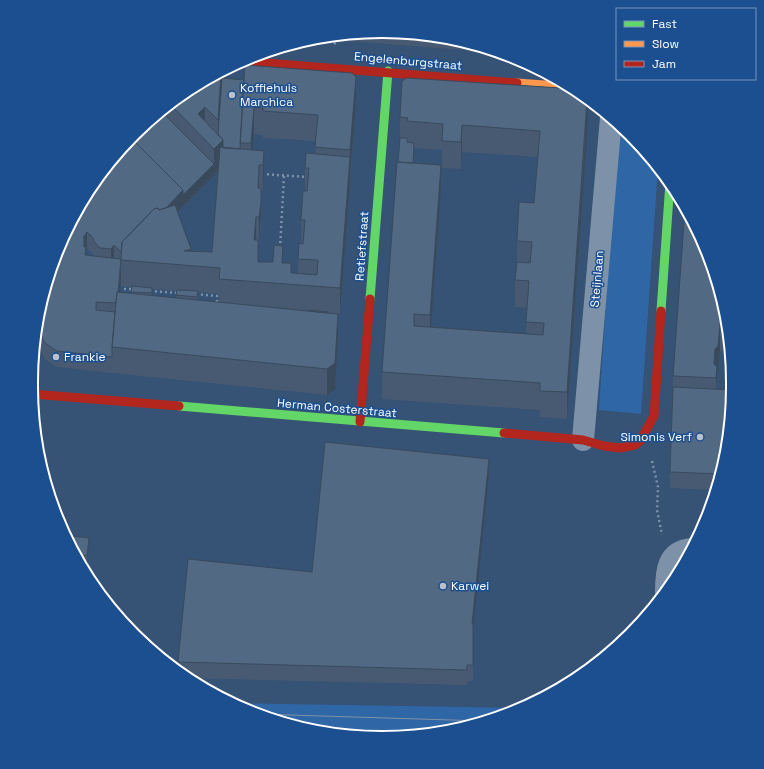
<svg xmlns="http://www.w3.org/2000/svg" width="764" height="769" font-family="'Space Grotesk',sans-serif">
<rect width="100%" height="100%" fill="#365274"/>
<path fill="#2f66a5" d="M617,133L630,134L658,168L641,414L599,410Z
M232,703L523,708L451,731L382,738L314,731L248,711Z"/>
<g fill="none" stroke-linecap="round" stroke-linejoin="round">
<path stroke="#7d92a8" stroke-width="2.5" stroke-dasharray="2 3" stroke-linecap="butt" d="M334,44L343,35
M262,174L307,177
M280,248L284,176
M124,289H133
M150,291L179,293
M196,294L217,296V304
M652,461L658,487L657,510L662,535"/>
<path stroke="#7d92a8" stroke-width="22" d="M583,440L611,118
M666,592C666,572 667,551 692,549"/>
<path stroke="#63d668" stroke-width="9" d="M370,299L388,71
M661,311L670,182
M179,406L504,433"/>
<path stroke="#ff974d" stroke-width="9" d="M517,83L572,87"/>
<path stroke="#b3261e" stroke-width="9" d="M242,61L517,83
M32,394L179,406
M360,422L370,299
M504,433L583,440L604,446L620,448L635,445L640,441L654,416L661,311"/>
<path stroke="#7e92a7" stroke-width="1" d="M257,714L483,721
M329,733L411,735"/>
</g>
<path fill="#475a72" fill-rule="evenodd" d="M382,31L450,38L500,53L350,41V34Z
M339,35L335,40L312,38H313Z
M222,71V78L356,104L340,315L338,314V340L335,389L327,395L112,373L57,367L45,359L39,347L38,342V326L138,131L187,90ZM254,134L263,135V138L316,141L315,154L305,168V191L301,220V243L298,259V273H291L283,263L258,262V243L259,244L261,229V191H263L264,177V151L252,150ZM218,171L212,252L191,251L178,212ZM87,248L93,254V256L86,255V250ZM121,281V286L132,287L131,293L120,292ZM152,289L177,291L176,298L152,295ZM198,292L219,294V302L197,300Z
M400,117L588,122L567,419L540,417V410L382,399V372L400,138ZM414,148L442,150V168L461,169L462,152L538,157L534,203L517,241V262L515,280V307L527,308L526,334L431,327L441,191L413,163Z
M722,300L721,312L725,313V351H720L718,372L717,374V389L726,455L716,490L670,488V472L673,376Z
M489,475L473,624V681H467V685L186,678L178,671V662L312,572Z
M89,543L87,562L79,561L70,545Z"/>
<path fill="#394a5c" d="M339,35L338,36L335,40V36Z
M222,71V90L218,135V120L221,72Z
M356,77V104L350,176V150Z
M588,99V122L567,419V392Z
M205,107V133L198,114Z
M254,107V134L251,170V143Z
M462,125V152L461,169V142Z
M223,140V166L130,260L122,252L183,190L214,164V149Z
M264,151V177L263,191V165Z
M350,157V183L340,315V288Z
M259,165V191L258,188Z
M441,165V191L430,342V315Z
M261,188V215L259,244V217Z
M256,217V243L254,240Z
M87,232V248L86,250V263L83,238Z
M114,245V261L111,265V249Z
M191,249V265L184,251Z
M121,266V281L117,319V303Z
M720,294L722,300L720,325V351L718,372L717,374L716,405V378L714,364Z
M338,314V340L335,389L327,395V369Z
M489,459V475L472,640V624Z
M89,538V543L87,562V556Z"/>
<path fill="#526984" stroke="#394a5c" d="M245,65L352,73L356,77L350,150L315,147L318,115L263,111V108L254,107L251,143H240Z
M221,72L218,120L205,107L198,114L223,140L214,149L170,104L187,90Z
M222,78L244,80L240,149L223,148V140L218,134Z
M407,78L576,89L587,99L567,392L540,391V383L382,372L397,162L441,165L430,315L414,314V326L543,335L544,323L526,322L529,281L515,280L517,262L530,263L532,242L517,241L519,202L534,203L540,131L462,125L461,142L442,141L443,124L407,121L408,118L400,117L402,81Z
M161,111L214,164L183,195V190L131,138L138,131Z
M131,138L183,190L166,208L159,210L158,208L154,209L122,242L121,252L114,245L111,249L100,248L93,240L94,239L87,232L83,238H84V247H86L85,255L121,259L118,292H117L116,303L96,302V310L115,312L112,347V357L57,351L45,343L39,332L38,326L40,307L58,248L90,187Z
M400,138H407V142L414,143L413,163L398,162Z
M220,147L264,151L263,165H259L258,188H261V203L259,217H256L254,240H258V262H273L274,245L283,246L282,263H291V273L317,275L318,260L298,259L299,243L303,244L305,220H301L303,191H307L309,168H305L306,153L350,157L340,288L219,279L220,268L121,260L122,242L154,209L158,208L159,210L175,205L191,249L184,251L212,252Z
M685,208L706,247L720,294L719,312L725,313V324H720L718,346L715,349L714,364L717,367L716,378L673,376Z
M132,286L152,288V293L131,292Z
M177,290L198,291L197,297L176,295Z
M117,292L338,314L335,363L327,369L112,347Z
M308,310L329,312L328,313L308,311Z
M673,387L732,390L726,455L721,474L670,472Z
M325,442L489,459L472,624H473V665H467V670L178,662L188,559L312,572Z
M71,536L89,538L87,556L76,555L70,545Z"/>
<g fill="#b9c2ce" stroke="#1b4f8f" stroke-width="1.5">
<circle cx="232" cy="95" r="4"/>
<circle cx="56" cy="357" r="4"/>
<circle cx="700" cy="437" r="4"/>
<circle cx="443" cy="586" r="4"/>
</g>
<g text-anchor="middle" dominant-baseline="central" stroke-width="3" stroke-linejoin="round" paint-order="stroke">
<g font-size="12" fill="#fff" stroke="#1b4f8f">
<text transform="translate(408 61) rotate(5)">Engelenburgstraat</text>
<text transform="translate(362 246) rotate(-86)">Retiefstraat</text>
<text transform="translate(597 279) rotate(-85)">Steijnlaan</text>
<text transform="translate(337 408) rotate(5)">Herman Costerstraat</text>
</g>
<g font-size="12" fill="#fff" stroke="#1b4f8f" text-anchor="start">
<text x="240" y="88">Koffiehuis<tspan x="240" dy="14">Marchica</tspan></text>
<text x="64" y="357">Frankie</text>
<text x="692" y="437" text-anchor="end">Simonis Verf</text>
<text x="451" y="586">Karwei</text>
</g>
</g>
<path d="M0 0H764V769H0ZM382 38H382A344 344 0 0 1 726 382V387A344 344 0 0 1 382 731H382A344 344 0 0 1 38 387V382A344 344 0 0 1 382 38Z" fill="#1b4f8f" fill-rule="evenodd"/>
<path fill="none" stroke="#fff" stroke-width="2" d="M382 38H382A344 344 0 0 1 726 382V387A344 344 0 0 1 382 731H382A344 344 0 0 1 38 387V382A344 344 0 0 1 382 38Z"/>
<rect x="616" y="8" width="140" height="72" fill="#1b4f8f" stroke="#7695bc"/>
<rect x="624" y="21" width="20" height="6" fill="#63d668" stroke="#7695bc"/>
<text x="652" y="28" font-size="12" fill="#ffffff">Fast</text>
<rect x="624" y="41" width="20" height="6" fill="#ff974d" stroke="#7695bc"/>
<text x="652" y="48" font-size="12" fill="#ffffff">Slow</text>
<rect x="624" y="61" width="20" height="6" fill="#b3261e" stroke="#7695bc"/>
<text x="652" y="68" font-size="12" fill="#ffffff">Jam</text>
</svg>
